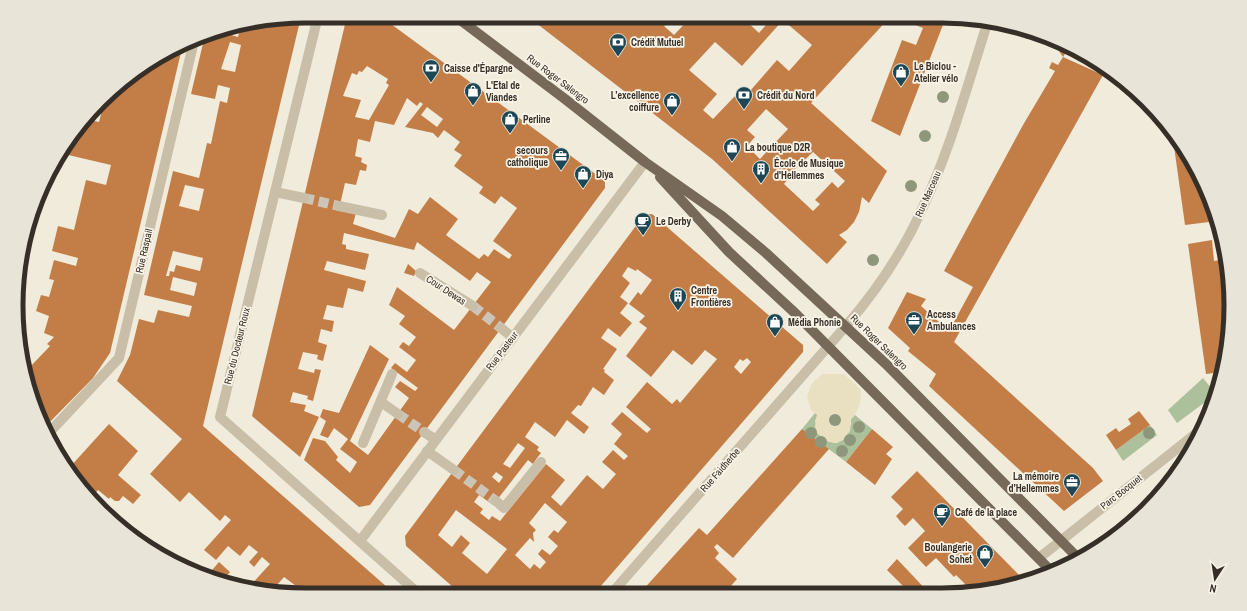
<svg xmlns="http://www.w3.org/2000/svg" width="1247" height="611" font-family="'Archivo Narrow',sans-serif">
<rect width="100%" height="100%" fill="#f1ebdb"/>
<path fill="#acc09b" d="M1203,378L1216,394L1177,423L1168,410Z
M815,413L818,415L815,427C822,436 825,443 837,443L851,425V419L855,415L872,429L846,462L802,429Z
M1150,425L1157,435L1123,461L1116,450Z"/>
<path fill="#e9e0c2" d="M823,374H844L861,390L860,404L855,415L851,419L850,431L843,440L837,443L826,441L817,433L815,421L817,415L811,410L807,397L812,383Z"/>
<path fill="#c37e47" fill-rule="evenodd" d="M347,16H380L605,181V188L370,505L359,507L304,460L313,438L325,441L338,457L336,460L350,473L357,462L340,449L348,439L334,428L328,438L320,435L326,421L320,417L323,409L339,413L370,345L389,359L350,441L368,455L409,398L395,387L400,381L415,391L418,388L391,368L395,363L407,372L416,360L399,347L403,342L409,346L416,337L399,324L405,316L389,305L397,287L454,330L491,282L477,272L470,281L417,242L414,250L344,233L342,244L346,245V249L369,254L365,270L327,261L324,270L366,281L363,292L348,288L343,308L327,305L323,319L334,321L332,332L321,329L318,342L327,345L323,361L317,359L318,355L303,352L298,369L314,373L315,369L321,370L313,401L307,399L308,396L293,392L290,402L306,405L304,411L319,417L300,457L252,416ZM367,66L388,79L386,83L389,85L369,120L355,117L361,100L343,96L352,73L357,75L359,71L362,72ZM407,98L417,106L420,102L423,104L405,127L433,133L438,138L444,130L460,142L454,150L462,155L454,166L483,187L479,193L495,204L501,196L517,208L493,241L512,255L509,259L494,249L488,257L484,254L479,259L446,235L458,219L430,197L418,214L409,209L395,238L353,224L356,213L339,209L345,183L356,185L360,170L366,171L367,165L361,162L362,158L355,156L358,139L370,142L375,121L394,125ZM427,107L443,119L437,127L421,115Z
M527,16H673L664,26L674,35L692,16H707L705,18L711,24L717,16H741L759,33L774,16L890,17L811,103L887,171L869,203L862,197L859,212L854,222L847,230L839,235L847,242L827,264L712,159ZM783,20L812,45L789,71L777,60L743,99L738,94L734,97L713,119L703,110L717,94L689,70L715,42L742,66ZM766,109L788,129L760,159L747,146L755,137L747,130ZM813,152L845,181L838,188L832,182L815,200L820,204L813,211L784,184L796,168Z
M301,17L203,426L395,594H334L326,587L319,594H289L296,586L284,577L271,592L265,588L262,590L252,589L249,587L270,564L262,557L254,567L249,562L258,552L249,545L240,556L228,546L216,560L204,550L231,520L225,515L220,521L189,492L180,502L150,474L182,439L117,381L130,355L139,319L154,323L158,310L189,317L192,306L144,295L173,171L199,178L207,143L211,144L220,101L227,103L230,88L218,85L215,99L191,94L205,35L212,31L229,29L228,34L238,37L240,27ZM230,42L241,45L235,72L221,69ZM185,185L204,189L199,211L179,206ZM173,251L203,258L200,271L176,265L174,272L170,271L169,276H166ZM173,277L197,283L194,296L170,290Z
M912,17H946L900,136L871,121L902,40L916,45L923,28L910,23Z
M1024,29L1029,33L1027,39L1022,35Z
M1050,38L1070,46L1063,57Z
M182,48L110,353L93,378L44,428L25,364L30,367L50,346L47,344L54,337L44,333L49,316L36,311L41,295L49,297L54,280L49,279L54,260L76,266L78,258L52,251L58,226L74,230L86,180L106,185L111,165L64,154L66,145L85,119L99,122L105,99L123,82L132,84L135,73Z
M1063,57L1103,75L954,342L1093,468L1103,481L1064,511L929,386L936,374L908,351L910,348L888,328L907,292L926,299L921,306L949,331L973,287L944,271L1023,125L1055,71L1049,68L1052,62L1058,65Z
M1172,132L1192,161L1211,203H1207L1209,222L1185,225Z
M652,214L803,345V352L594,594H461L406,546L405,536L644,215ZM628,267L636,271L637,269L652,280L641,295L638,292L629,304L645,316L639,322L647,328L626,356L651,377L673,350L692,365L705,350L717,359L680,403L677,399L672,404L647,382L626,407L651,429L647,433L622,412L611,424L622,434L614,444L628,456L624,460L613,450L602,462L616,474L603,489L587,475L561,506L551,497L565,480L546,464L500,521L492,516L489,520L480,513L483,509L474,502L479,495L493,505L528,460L533,464L537,458L541,453L537,450L539,447L525,437L535,422L555,437L567,420L584,434L589,427L571,413L578,405L581,406L593,387L604,395L614,380L604,372L605,370L603,369L617,349L601,338L608,328L620,337L632,323L620,313L628,303L620,297L630,283L622,276ZM747,358L751,362L741,374L734,367L740,359L743,361ZM518,443L525,448L510,468L503,464ZM496,472L503,477L499,483L492,477ZM545,503L567,522L558,533L554,530L548,537L558,546L550,555L542,549L538,554L546,562L540,569L534,564L530,569L515,555L530,538L534,542L533,533L536,530L529,523ZM456,510L507,549L487,574L462,553L470,543L461,535L452,547L438,535Z
M1212,240L1214,261L1227,259L1228,267L1230,324L1222,372L1206,374L1188,244Z
M408,264L416,271L414,276L404,273Z
M1139,411L1150,425L1116,450L1106,435L1116,428L1119,432L1131,424L1128,419Z
M109,424L138,451L118,475L141,495L133,504L123,496L119,501H115L110,497L109,499L98,490L92,497L70,467Z
M802,429L829,449L733,558L717,544L714,547L719,553L715,558L737,579L730,587L735,591L734,593H730L728,590L727,593H640L699,528L707,535Z
M872,429L893,447L886,454L892,459L875,485L846,462Z
M917,471L1020,576L1023,581L974,593L956,575L954,577L936,558L926,567L908,548L925,531L913,518L905,526L900,521L896,516L903,509L891,497Z
M1111,533L1114,536L1107,542L1104,539Z
M897,559L915,578L929,593H909L905,588L887,570Z
M219,562L230,572L222,582L207,576Z"/>
<g fill="none" stroke-linecap="round" stroke-linejoin="round">
<path stroke="#ccc5b7" stroke-width="10" stroke-dasharray="10 5" stroke-linecap="butt" d="M304,198L339,206
M473,306L501,328
M398,414L424,432
M454,470L496,501"/>
<path stroke="#c9bea7" stroke-width="10" d="M318,16L220,417L419,594
M275,192L304,198
M339,206L382,215
M420,273L473,306
M501,328L513,338
M381,402L398,414
M424,432L436,440
M47,435L119,358L194,41
M363,443L392,374
M427,451L454,470
M496,501L504,508L541,462
M360,541L645,162
M1039,558L1203,428
M1069,564L1077,556
M611,594L846,326C877,290 904,250 923,207C951,148 968,83 988,21"/>
<path stroke="#776959" stroke-width="10" d="M455,16L565,99L645,162L722,216L766,253L886,364L1079,559
M660,177L729,252L795,313L1053,573"/>
</g>
<g fill="#8e977b">
<circle cx="943" cy="97" r="6"/>
<circle cx="925" cy="136" r="6"/>
<circle cx="911" cy="186" r="6"/>
<circle cx="873" cy="260" r="6"/>
<circle cx="835" cy="420" r="6"/>
<circle cx="859" cy="427" r="6"/>
<circle cx="811" cy="433" r="6"/>
<circle cx="1149" cy="433" r="6"/>
<circle cx="850" cy="440" r="6"/>
<circle cx="821" cy="442" r="6"/>
<circle cx="842" cy="451" r="6"/>
</g>
<defs>
<g id="bank-pin" transform="scale(0.9)"><path d="M0 17L-7.5 6A9.5 9.5 0 1 1 7.5 6Z" fill="#1e4756" stroke="#f9f4e7"/><path d="M-6-4H6V4H-6ZM0-2.3a2.3 2.3 0 1 0 0 4.6a2.3 2.3 0 1 0 0-4.6Z" fill="#fff"/></g>
<g id="shop-pin" transform="scale(0.9)"><path d="M0 17L-7.5 6A9.5 9.5 0 1 1 7.5 6Z" fill="#1e4756" stroke="#f9f4e7"/><path d="M-5-2.5h2.3a2.7 3.5 0 0 1 5.4 0H5L5.5 6h-11ZM-1.5-2.5h3a1.5 2.3 0 0 0-3 0Z" fill="#fff"/></g>
<g id="office-pin" transform="scale(0.9)"><path d="M0 17L-7.5 6A9.5 9.5 0 1 1 7.5 6Z" fill="#1e4756" stroke="#f9f4e7"/><path d="M-6-3h4V-5.5h4V-3h4V5H-6ZM-1-4.5V-3h2v-1.5ZM-6 0V1H6V0Z" fill="#fff"/></g>
<g id="building-pin" transform="scale(0.9)"><path d="M0 17L-7.5 6A9.5 9.5 0 1 1 7.5 6Z" fill="#1e4756" stroke="#f9f4e7"/><path d="M-4-6H4V6H1V3H-1V6H-4ZM-2.5-4.3h1.7v1.8h-1.7ZM.8-4.3h1.7v1.8H.8ZM-2.5-1h1.7V.8h-1.7ZM.8-1h1.7V.8H.8Z" fill="#fff"/></g>
<g id="cafe-pin" transform="scale(0.9)"><path d="M0 17L-7.5 6A9.5 9.5 0 1 1 7.5 6Z" fill="#1e4756" stroke="#f9f4e7"/><path d="M-5.5-4.5H6V0H3Q3 3.5 0 3.5H-2.5Q-5.5 3.5-5.5 0ZM3-3.2v2h1.7v-2ZM-6 4.5H4V6H-6Z" fill="#fff"/></g>
</defs>
<g fill-rule="evenodd">
<use href="#bank-pin" x="618" y="42"/>
<use href="#bank-pin" x="431" y="68"/>
<use href="#shop-pin" x="901" y="72"/>
<use href="#shop-pin" x="473" y="91"/>
<use href="#bank-pin" x="744" y="95"/>
<use href="#shop-pin" x="672" y="101"/>
<use href="#shop-pin" x="510" y="119"/>
<use href="#shop-pin" x="732" y="147"/>
<use href="#office-pin" x="561" y="156"/>
<use href="#building-pin" x="761" y="169"/>
<use href="#shop-pin" x="583" y="174"/>
<use href="#cafe-pin" x="643" y="221"/>
<use href="#building-pin" x="678" y="296"/>
<use href="#office-pin" x="914" y="320"/>
<use href="#shop-pin" x="775" y="322"/>
<use href="#office-pin" x="1072" y="482"/>
<use href="#cafe-pin" x="942" y="512"/>
<use href="#shop-pin" x="985" y="553"/>
</g>
<g text-anchor="middle" dominant-baseline="central" stroke-width="3.5" stroke-linejoin="round" paint-order="stroke">
<g font-size="10" font-weight="bold" fill="#362f28" stroke="#f9f4e7" text-anchor="start">
<text x="631" y="42">Crédit Mutuel</text>
<text x="914" y="66">Le Biclou -<tspan x="914" dy="12">Atelier vélo</tspan></text>
<text x="444" y="68">Caisse d'Épargne</text>
<text x="486" y="85">L'Etal de<tspan x="486" dy="12">Viandes</tspan></text>
<text x="659" y="95" text-anchor="end">L’excellence<tspan x="659" dy="12">coiffure</tspan></text>
<text x="757" y="95">Crédit du Nord</text>
<text x="523" y="119">Perline</text>
<text x="745" y="147">La boutique D2R</text>
<text x="548" y="150" text-anchor="end">secours<tspan x="548" dy="12">catholique</tspan></text>
<text x="774" y="163">École de Musique<tspan x="774" dy="12">d'Hellemmes</tspan></text>
<text x="596" y="174">Diya</text>
<text x="656" y="221">Le Derby</text>
<text x="691" y="290">Centre<tspan x="691" dy="12">Frontières</tspan></text>
<text x="927" y="314">Access<tspan x="927" dy="12">Ambulances</tspan></text>
<text x="788" y="322">Média Phonie</text>
<text x="1059" y="476" text-anchor="end">La mémoire<tspan x="1059" dy="12">d’Hellemmes</tspan></text>
<text x="955" y="512">Café de la place</text>
<text x="972" y="547" text-anchor="end">Boulangerie<tspan x="972" dy="12">Sohet</tspan></text>
</g>
<g font-size="10" fill="#362f28" stroke="#f9f4e7">
<text transform="translate(558 79) rotate(37)">Rue Roger Salengro</text>
<text transform="translate(928 194) rotate(-66)">Rue Marceau</text>
<text transform="translate(144 251) rotate(-77)">Rue Raspail</text>
<text transform="translate(446 290) rotate(33)">Cour Dewas</text>
<text transform="translate(879 342) rotate(44)">Rue Roger Salengro</text>
<text transform="translate(237 346) rotate(-76)">Rue du Docteur Roux</text>
<text transform="translate(502 351) rotate(-53)">Rue Pasteur</text>
<text transform="translate(720 470) rotate(-49)">Rue Faidherbe</text>
<text transform="translate(1121 492) rotate(-38)">Parc Bocquet</text>
</g>
</g>
<path d="M0 0H1247V611H0ZM305 23H942A282 282 0 0 1 1224 305V306A282 282 0 0 1 942 588H305A282 282 0 0 1 23 306V305A282 282 0 0 1 305 23Z" fill="#e9e4d8" fill-rule="evenodd"/>
<path fill="none" stroke="#362f28" stroke-width="5" d="M305 23H942A282 282 0 0 1 1224 305V306A282 282 0 0 1 942 588H305A282 282 0 0 1 23 306V305A282 282 0 0 1 305 23Z"/>
<g transform="translate(1215 579) rotate(192)" stroke="#f9f4e7" stroke-width="3" paint-order="stroke">
<path d="M0-3L7 15L0 10L-7 15Z" fill="#362f28"/>
<text y="-6" font-size="11" font-weight="bold" text-anchor="middle" fill="#362f28">N</text>
</g>
</svg>
